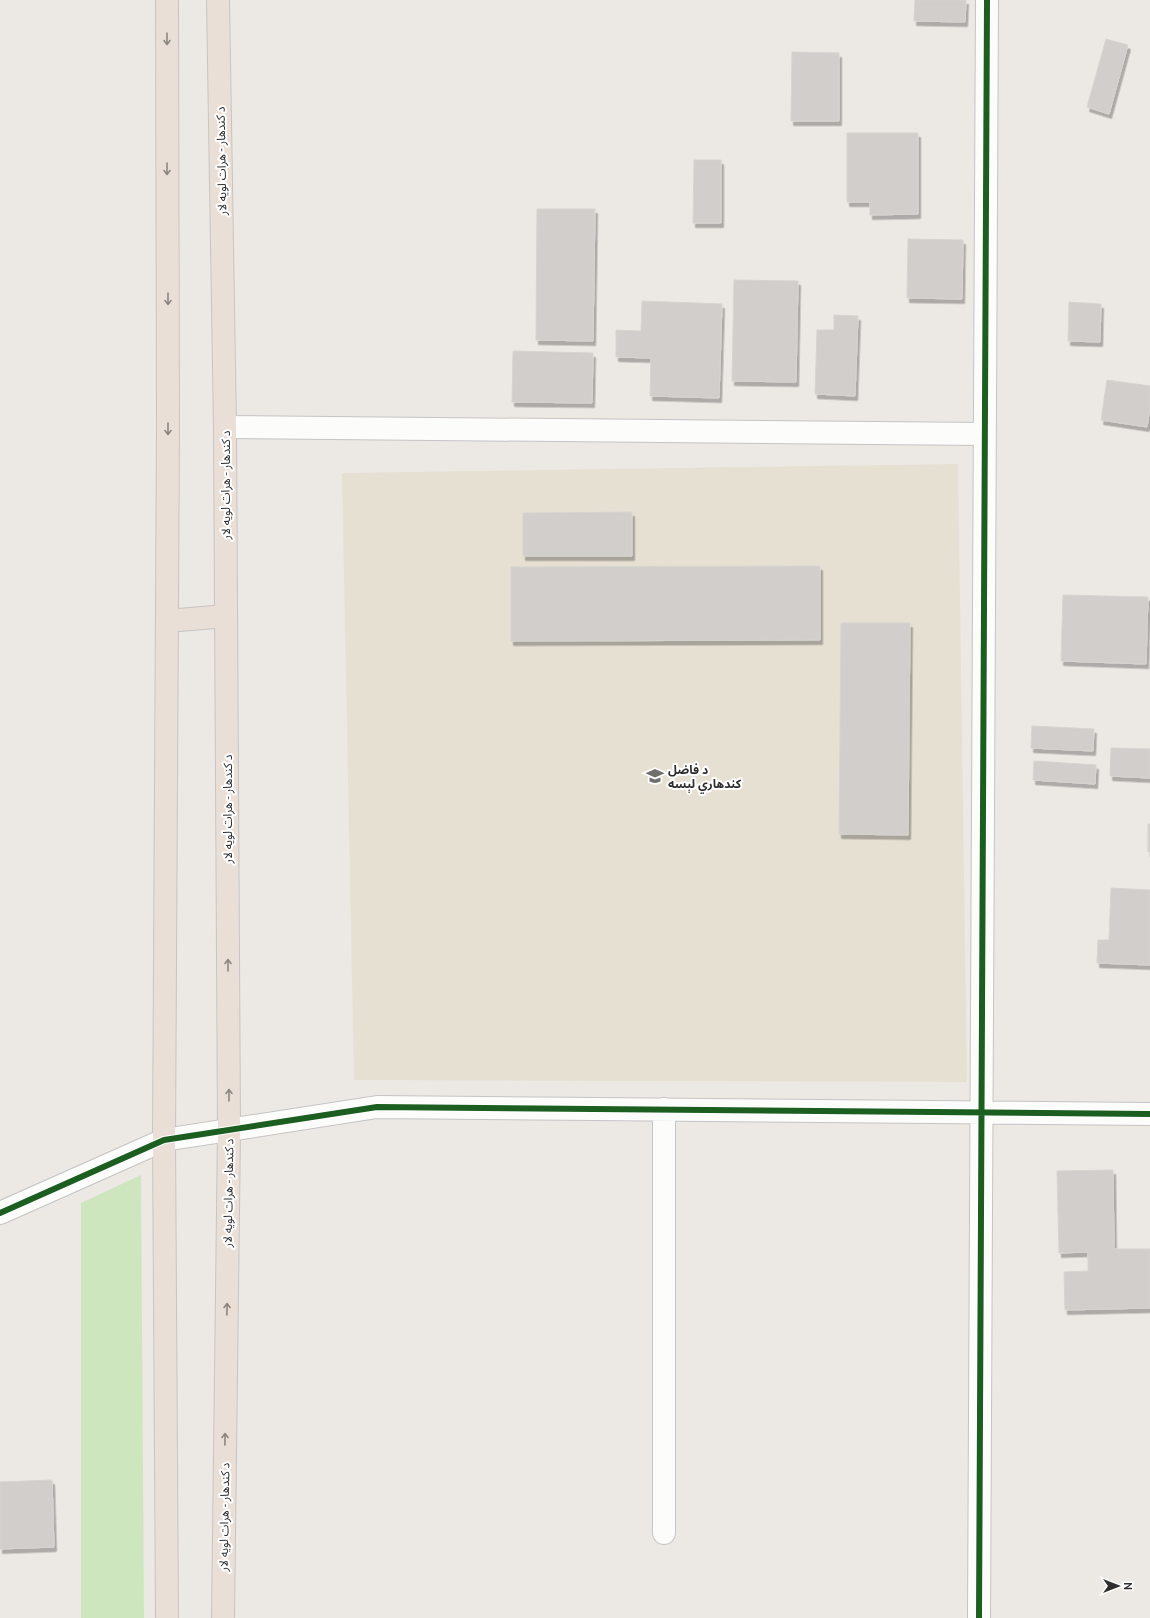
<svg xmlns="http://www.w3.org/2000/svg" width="1150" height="1618" font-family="Ubuntu,'Noto Sans Arabic',sans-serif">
<defs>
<filter id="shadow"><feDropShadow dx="2.5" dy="4.5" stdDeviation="0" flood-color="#0004"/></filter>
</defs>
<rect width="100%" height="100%" fill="#ece8e4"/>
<path fill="#e6e0d3" d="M958,464L967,1082L354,1080L342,473Z"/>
<path fill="#cee6be" d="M141,1175L144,1618H81V1203Z"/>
<path fill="#d1cecb" stroke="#d7d4d0" filter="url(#shadow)" d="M915,0H966L965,22L914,21Z
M1106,39L1128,45L1109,114L1087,107Z
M792,52L839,53V121H791Z
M847,133H918V214L870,215V202H847Z
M694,160H721V223H693Z
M537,209H595L593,341L536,340Z
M908,239L963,240L962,299L907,298Z
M734,280L798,281L796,382L732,381Z
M642,301L722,304L719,398L650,396L651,358L616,357V330L641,331Z
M1069,302L1101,304L1100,342L1068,341Z
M834,315L858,316L855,396L815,394L817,330H834Z
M513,351L593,353L592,403L512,402Z
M1107,380L1150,386V407L1147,427L1101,420Z
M632,512V556H523V513Z
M820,566V640L511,641V567Z
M1063,595L1148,597L1146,664L1061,661Z
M841,623H910L908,835L839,834Z
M1032,726L1094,729L1093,751L1031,748Z
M1111,748L1150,749V778L1110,776Z
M1034,761L1096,765L1095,784L1033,780Z
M1148,824H1150V852H1148Z
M1111,888L1150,890V965L1097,963L1098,940H1109Z
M1113,1170L1114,1249H1150V1308L1065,1310L1064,1272L1088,1271V1252L1059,1253L1057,1171Z
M52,1480L54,1547L0,1549V1482Z"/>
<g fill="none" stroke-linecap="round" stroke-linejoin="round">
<g stroke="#c5c4c5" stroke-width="24">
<path id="street" d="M225,427L984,434
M0,1213L164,1140L377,1107L1150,1114
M664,1533V1109
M979,1618L987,0"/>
</g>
<g stroke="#c6c5c4" stroke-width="24">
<path id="highway" d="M167,0L168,426L164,1140L167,1618
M218,0L225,427L229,1130L223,1618
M167,621L226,616"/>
</g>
<use href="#street" stroke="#fcfcfb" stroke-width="22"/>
<use href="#highway" stroke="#eadfd6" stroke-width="22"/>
<g stroke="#fff" stroke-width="8">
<path id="cycleway" d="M0,1213L164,1140L377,1107L1150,1114
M979,1618L987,0"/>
</g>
<use href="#cycleway" stroke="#1b5e20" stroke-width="6"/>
</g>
<defs><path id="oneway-shaft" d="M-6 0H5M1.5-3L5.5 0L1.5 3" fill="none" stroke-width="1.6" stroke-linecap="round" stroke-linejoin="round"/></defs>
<g stroke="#8c8682">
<use href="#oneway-shaft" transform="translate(167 39) rotate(90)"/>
<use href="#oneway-shaft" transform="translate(167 169) rotate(90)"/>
<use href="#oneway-shaft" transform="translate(168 299) rotate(90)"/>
<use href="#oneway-shaft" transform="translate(168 429) rotate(90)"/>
<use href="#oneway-shaft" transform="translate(228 965) rotate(-90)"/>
<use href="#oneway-shaft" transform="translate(229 1095) rotate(-90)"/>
<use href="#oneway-shaft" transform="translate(227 1309) rotate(-89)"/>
<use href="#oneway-shaft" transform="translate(225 1439) rotate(-89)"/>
</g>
<defs>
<g id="school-bare" transform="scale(1.38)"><path d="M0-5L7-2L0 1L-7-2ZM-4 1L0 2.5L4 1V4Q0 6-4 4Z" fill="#706f6e" stroke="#fff" stroke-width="2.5" paint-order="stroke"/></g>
</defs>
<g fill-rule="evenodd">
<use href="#school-bare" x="655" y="776"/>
</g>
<g text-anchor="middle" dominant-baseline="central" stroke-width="4" stroke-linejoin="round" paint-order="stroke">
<g font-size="12" fill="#2e2e2e" stroke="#fff">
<text transform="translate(221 161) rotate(-91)">د کندهار - هرات لويه لار</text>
<text transform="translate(225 485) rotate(-90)">د کندهار - هرات لويه لار</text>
<text transform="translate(227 809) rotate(-90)">د کندهار - هرات لويه لار</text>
<text transform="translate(228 1193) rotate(-89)">د کندهار - هرات لويه لار</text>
<text transform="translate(224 1517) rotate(-89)">د کندهار - هرات لويه لار</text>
</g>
<g font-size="12" font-weight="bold" fill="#2e2e2e" stroke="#fff" text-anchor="start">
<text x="668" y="769">د فاضل<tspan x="668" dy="14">کندهاري لېسه</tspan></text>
</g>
</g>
<g transform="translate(1118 1586) rotate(90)" stroke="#ffffff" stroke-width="3" paint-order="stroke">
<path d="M0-3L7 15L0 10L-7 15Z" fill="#2e2e2e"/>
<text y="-6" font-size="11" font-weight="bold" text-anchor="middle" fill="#2e2e2e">N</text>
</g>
</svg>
